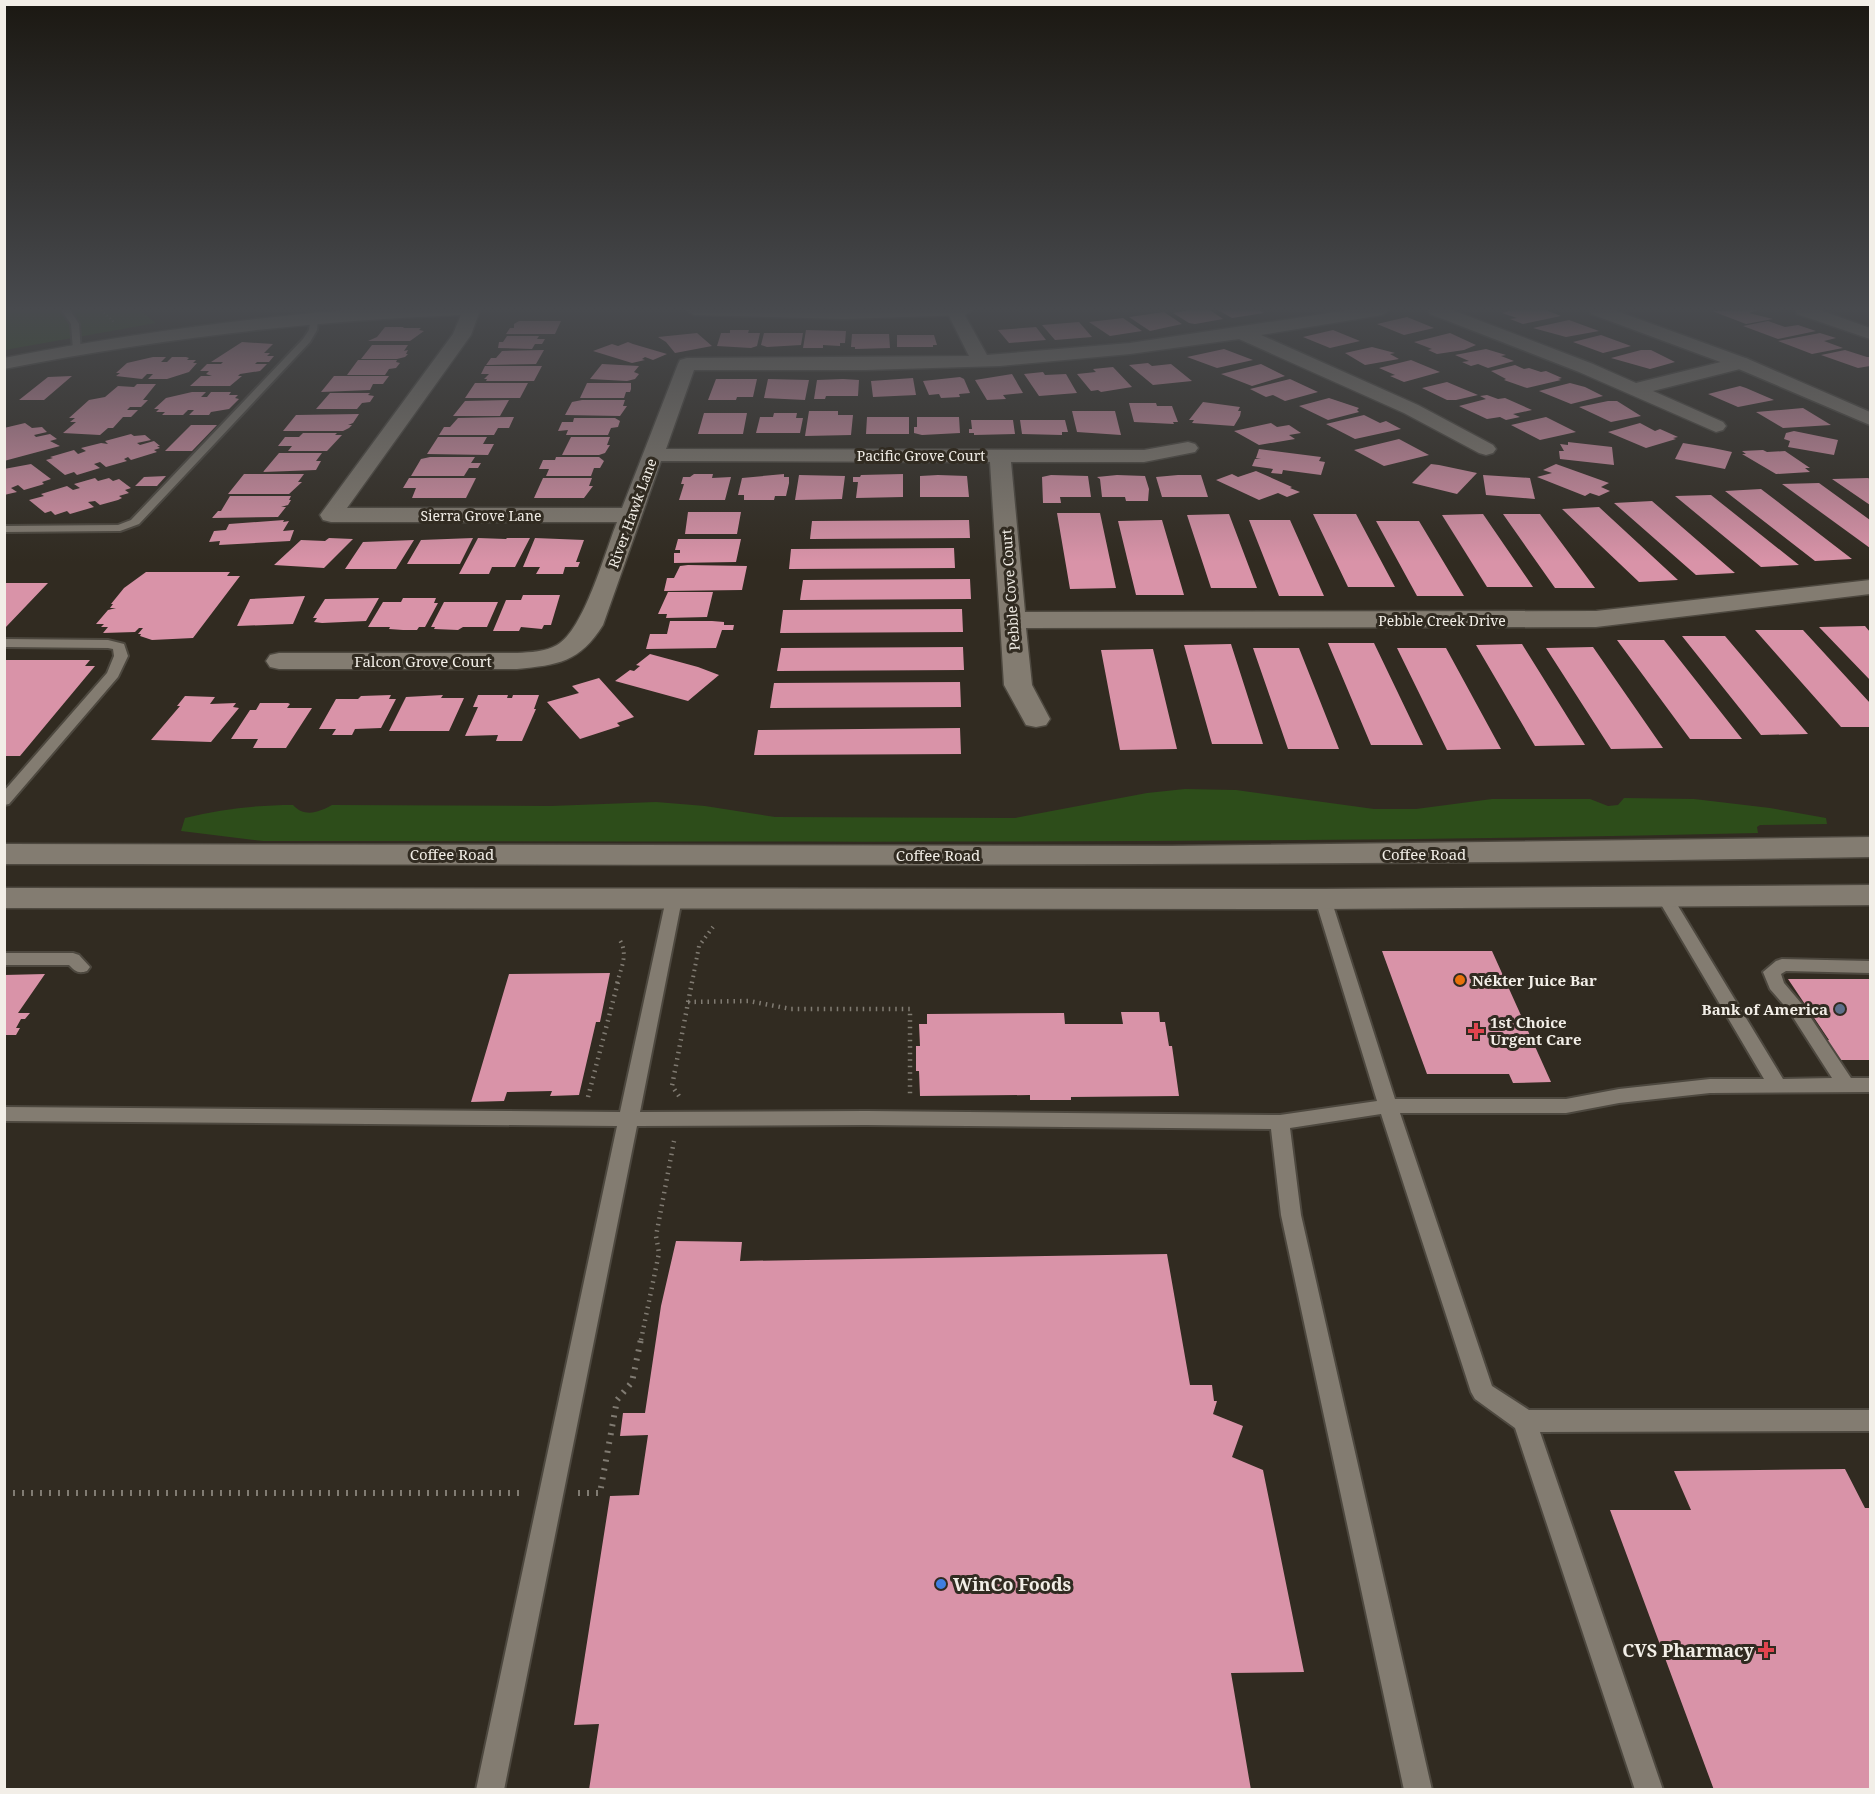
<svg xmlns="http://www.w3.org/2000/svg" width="1875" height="1794" font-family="'Noto Serif',serif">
<rect width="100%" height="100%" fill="#312b21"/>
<path fill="#2d4d1a" d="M5,310H139L156,323L5,350Z
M1185,789L1236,790L1374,809H1416L1492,799H1590L1608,806L1618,805L1624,798L1694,799L1770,808L1826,818L1827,824L1760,825L1757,827L1758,833C1260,845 762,841 263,841L181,831L185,818C221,809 256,805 293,805C305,818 319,812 332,805L551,806L656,802L705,806L775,817L1015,818L1147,793Z"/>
<path fill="#d993a8" d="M1190,310H1210L1223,319L1195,324L1189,323L1173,313Z
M1218,310H1259L1264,313L1232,318Z
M1512,310H1546L1561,316L1523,324L1510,319L1517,318L1502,313Z
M1758,310L1749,313L1773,319L1746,324L1712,311Z
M1164,312L1182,324L1150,331L1129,317Z
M1407,317L1434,328L1404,335L1377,324Z
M1123,318L1142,331L1110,336L1089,322Z
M1569,320L1599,331L1566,337L1533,328Z
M519,321H561L555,334H506L510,328H514V324Z
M1768,321L1785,327L1798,325L1816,331L1778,339L1743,326Z
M1079,322L1092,337L1055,340L1042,325Z
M385,327H404L403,328H421L419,330L424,331L410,341H368L377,337Z
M1036,327L1046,340L1009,343L998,330Z
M730,330H749L748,333H760L757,346L751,348L717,346L721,333H730Z
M806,330L846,331L845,343H840V346L823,345V348H803Z
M1333,330L1360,341L1330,348L1303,337Z
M697,333L712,346L675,353L666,342L658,337Z
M764,333H803L801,345L767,347L761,345Z
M1450,333L1476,345L1464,350L1437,354L1428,350L1432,349L1414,342Z
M1820,333L1836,338L1824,341L1843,348L1812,354L1778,341Z
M852,334H889L890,348L855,349V347H851Z
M897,335H934L937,345H933V347H897Z
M1601,335L1631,346L1603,353L1573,342Z
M507,336H539L537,339H545L542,344H535L532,349L498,348L499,342H503Z
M242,342L273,344L264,353H270L267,356H274L269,362H257L255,364H267L260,371L240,374L238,376H242L230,386H190L201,376H212L206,374L209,371H200L207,364H221L223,362H211Z
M628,342L633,344L667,354L653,360L645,357L642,359L645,360L632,363L593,351L612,344L618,346Z
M372,345H408L404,351L408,350L406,354H408L405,357L397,359H361Z
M1372,347L1395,353L1390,354L1399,359L1365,365L1345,353Z
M1224,349L1253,360L1217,368L1187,357Z
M1486,349L1506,355L1501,356L1514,361L1488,368L1478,364L1471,366L1462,362L1469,361L1455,355Z
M544,350L536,364L486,365L491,358H496L502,351Z
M1641,350H1651L1675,362L1650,369L1611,358Z
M1845,350L1867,357H1870V366L1858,368L1821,355Z
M153,357H166L161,362H167L172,357H186L189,358L187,360H196L193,363H197L189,372L167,379H148L153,374H147L142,379L116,376L120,373H116L127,363Z
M358,360H397L396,362L400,363L396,368L389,369L385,375H347Z
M1411,360L1440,372L1404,382L1390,376L1395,375L1379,368Z
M1148,363L1152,366L1171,364L1192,381L1153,385L1129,365Z
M602,364L639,366L634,372L639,374L635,379L627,381L590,379Z
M1261,364L1285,376L1252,386L1221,374Z
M1515,365L1524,369L1529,368L1541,372L1546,371L1562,378L1558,379L1561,380L1527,388L1504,380L1506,379L1491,371Z
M485,366H542L534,381H486L487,379H484L489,374H481Z
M1113,367L1132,387L1101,392L1098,390L1091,391L1077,374L1096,372L1093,369Z
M1043,372L1045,375L1066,374L1077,393L1039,396L1024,374Z
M1012,374L1023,393L1003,395L1006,399L987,400L975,380Z
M72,376L44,400H19L48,377Z
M334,376H389L383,384H373L370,390L321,392Z
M960,377L964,379L970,393L959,394L960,397L941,398L939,394L929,395L923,381Z
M913,378L916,395L873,397L871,381Z
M716,379H757L753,397H737L736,400H708Z
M768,379L809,380L805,400L764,398Z
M843,379L859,380L858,396H826L825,399H814L817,380Z
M1290,379L1318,392L1285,401L1273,395L1266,397L1250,389Z
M1447,382L1478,395L1456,400H1447L1422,388Z
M475,383H528L520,398H465Z
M587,383H631V389L630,392H626L624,398H580Z
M1570,383L1585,387L1603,396L1571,404L1539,391Z
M137,384H156L143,400H148L141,407H130L127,410H138L131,417H123L113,428H108L100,435L63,433L76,422H70L75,418H69L89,400L105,397L118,386L134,387Z
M1740,386L1746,388L1774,400L1738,407L1708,394Z
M192,392H206L201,397H207L211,392H231L229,395H238L235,398L239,399L229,409L211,412L209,415H189L194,410H188L183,415H162L165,412H156L159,409H154L166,398Z
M330,393H370L368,395L374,396L370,402L362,403L357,409H316Z
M1487,395L1498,399L1505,398L1532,410L1513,414L1520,417L1506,420L1500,417L1487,419L1459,406L1486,399L1480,396Z
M1329,398L1359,408L1357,410L1359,412L1328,420L1299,406Z
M509,400L500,416H453L465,401Z
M582,400H625L623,406H627L620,416L565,415L572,402Z
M1608,401H1617L1641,416L1611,422L1579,407Z
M1203,402L1240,407L1238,411H1241L1240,416L1234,426L1192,423L1194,420H1189Z
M1129,403H1156L1157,406H1172L1178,422H1173L1174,424L1134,422Z
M1803,408L1831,425L1783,428L1756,412Z
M809,411H838V415H853L851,435L805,436Z
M1072,411H1115L1121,435L1077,432Z
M704,413H747L743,434H698Z
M774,413H797L796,418H803L800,433H756L760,417H773Z
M359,414L353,423L348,425H352L349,428L343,431H283L296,415Z
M1364,415L1380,423L1386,421L1401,429L1355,439L1326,424Z
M514,417L509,428H498L494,435H439L444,427H450L458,418Z
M867,417H909V434H866Z
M917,417H959L960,433L922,435L914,433V427H917Z
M1546,417L1576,432L1540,440L1511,425Z
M574,418H615L620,421L618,427L611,428L608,435H566L568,430L558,431L562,422H573Z
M971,420H1013L1015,434L974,435V433H969V429H972Z
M1020,420H1065L1068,432H1062V435L1022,434Z
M25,423L32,428L42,427L47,432L34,435L36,437L50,434L57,439L50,441L60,446L4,461V428Z
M1271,423L1277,427L1289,425L1301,433L1289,435L1295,439L1259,445L1234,431Z
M1640,423L1655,431L1660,429L1678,437L1673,438L1676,439L1646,448L1608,432Z
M191,425H217L192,451H165Z
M1794,431L1838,440L1834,455L1788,447L1790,441L1784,439L1786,433Z
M303,433H337L335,435H342L327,451H288L292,446H278L285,437H299Z
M131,434L134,436L145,435L151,440L137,443L140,445L154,441L160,446H157L160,448L154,450L157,452L131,460L128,457L124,459L127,461L106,467L100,462L94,464L100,468L77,475L74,472L65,475L46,460L53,458L50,457L74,450L78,454L86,451L81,448L101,443L108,444L105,441Z
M438,437H487L483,444H494L488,455L427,454Z
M571,437H610L607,445H610L605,453L599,455H562Z
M1399,439L1429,455L1384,466L1354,450Z
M1568,442L1612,447L1614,465L1560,459L1559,451H1564L1560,444L1568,445Z
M1683,443L1713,448L1732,452L1725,469L1675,459Z
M1259,449L1321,457L1319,461L1325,462L1321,475L1283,470L1282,474L1271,473L1273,469L1252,466L1255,459L1261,458H1256Z
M1763,450L1767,452L1785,451L1810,468H1805L1810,472L1776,474L1742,454H1746L1742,451Z
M279,453H322L316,461H321L316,470L263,472Z
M430,457H475L471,463H481L478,468H469L464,476H411L421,459Z
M556,457H599L604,461L600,468H594L591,476H546L549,469H539L543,460H555Z
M31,464L51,479L42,482L44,484L41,485L24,490L18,485L11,488L17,492L4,495V469Z
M1431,464L1439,465L1477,473L1457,494L1412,483Z
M1556,464L1609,483L1601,487L1610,491L1599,496L1590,493L1585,496L1537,477L1552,473L1543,470Z
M1256,471L1292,487L1290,488L1300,492L1287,497L1278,493L1259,500L1216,480L1232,474L1238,477Z
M244,474H304L298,482H302L289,494H228Z
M694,474H713L712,478L731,477L725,500H679L684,484H681L683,477H690Z
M784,474V477H789V483L786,496H775L774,500H744V495H738L742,478Z
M903,474V497L856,498L858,482H853V477H860L861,475Z
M799,475L845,476L842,499L795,500Z
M938,475L967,476L969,497H920V476Z
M1051,475L1088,476L1091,497H1060L1061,503H1043L1042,477Z
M1117,475L1145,476L1149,489L1148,501H1126L1125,497H1102L1100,479L1097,477Z
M1178,475H1201L1208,497H1162L1156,477Z
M1483,475L1530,478L1535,499L1486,495Z
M166,476L157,486H135L144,477Z
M95,478L98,481L109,478L113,481L119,479L131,488L125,490L129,493L119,496L122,498L118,500L100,505L95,501L88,502L94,507L70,514L67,511L55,515L51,511L45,513L29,500L44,496L41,494L67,486L73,490L80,488L74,484Z
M409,478H476L466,498H412L416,488H403Z
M543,478H592L589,486H593L584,498H534Z
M1868,478L1870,479V505L1832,479Z
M1819,483L1870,520V548L1782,484Z
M1761,489L1852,559L1815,561L1725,491Z
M1711,495L1799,565L1761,567L1675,496Z
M230,496H291L289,500H291L288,505L281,507H286L278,517L212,518L218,511H221Z
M1652,501L1735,573L1696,575L1614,503Z
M1599,507L1678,580L1639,582L1562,509Z
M688,512H741L737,534H685Z
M1057,513H1100L1116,588L1070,589Z
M1229,514L1257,588H1211L1187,515Z
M1313,514H1356L1395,587H1348Z
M1483,514L1533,587H1487L1442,515Z
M1503,514H1540L1595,588H1555Z
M284,520L283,522L289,521L283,531L294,530L290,541L219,545L220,541L209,542L214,531L226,530L229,524Z
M969,520L970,538L810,539L812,521Z
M1162,520L1184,595H1136L1118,521Z
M1249,520H1290L1324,596H1279Z
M1376,521H1419L1464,596H1417Z
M329,538L353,539L324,568L274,565L301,540L325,541Z
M473,538L460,564H407L421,540Z
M478,538L506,539L507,538H530L515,567H492L489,574H459Z
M535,538L584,540L576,562H580L578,567H565L563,574H536L540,567H523Z
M678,539H741L736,562L674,563V553H680V550H675Z
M414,540L396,569H345L363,542Z
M954,548L955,568L789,569L791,549Z
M688,565L747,566L742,590L664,591L667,578H674L680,566Z
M146,572H230L227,576H240L193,638L152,640L140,636L141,634H138L143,628H139L135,632L103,633L108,627H101L104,624H96L108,610L116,608H110L113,604H111L124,588Z
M970,579L971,599L800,600L803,580Z
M5,583H48L5,628Z
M668,592H713L707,617L666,618L667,614H658Z
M523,595H560L551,625H544L542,629L521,627L519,631H493L506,600H521Z
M305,596L293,624L237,626L250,599Z
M379,598L366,621L322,623L314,622L317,618H313L325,599Z
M403,598H436L434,603H438L425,627H419L417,630H403L389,629L390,627H368L383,602H401Z
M444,602H498L487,627H463L458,630L434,629L435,627H431Z
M962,609L963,632L780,633L783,610Z
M670,621H712L724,622V625H734L733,630H722L716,648L646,649L650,634H667Z
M1865,626L1870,632V680L1819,627Z
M1755,630H1803L1870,703V727H1841Z
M1682,636H1725L1808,734L1761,735Z
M1617,640H1664L1742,739H1690Z
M1328,643H1374L1423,745H1371Z
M1231,644L1263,744H1212L1184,645Z
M1522,644L1585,745L1535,746L1476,645Z
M963,647L964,670L777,671L781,648Z
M1593,647L1663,748L1611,749L1546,648Z
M1253,648H1299L1339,749H1288Z
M1397,648H1446L1501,749L1447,750Z
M1153,649L1177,749L1120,750L1101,650Z
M650,654L698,667L719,675L688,701L615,681L630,670L634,671L640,666L636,665Z
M4,660H90L85,666H95L20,756H4Z
M599,678L634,717L617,723L620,726L580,739L547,702L579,693L572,686Z
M960,682L961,707L770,708L774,683Z
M391,695L389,699H396L381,728L355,729L352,735H332L336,729H319L336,699H358L361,696Z
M443,695L441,698H464L449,731H389L406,697Z
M478,695H508L507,698H512L513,695H539L534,709H536L522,741H496L498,735L465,736L478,707H473Z
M185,696L215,697L210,704L236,703L233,707L239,708L211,742L151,740L180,706H177Z
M260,703H288L290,704L287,708H312L286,748H253L258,739H231L250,710H256Z
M960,728L961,754L754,755L758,730Z
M1382,951H1492L1551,1082L1513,1083L1509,1074H1427Z
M610,973L600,1022H596L579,1095L550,1096L552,1091L507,1092L504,1101L471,1102L509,974Z
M45,974L18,1013H30L25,1019H21L16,1028H20L16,1035H4V975Z
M1788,979H1870V1060H1839L1825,1040H1829Z
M1121,1012H1159L1160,1022H1165L1169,1046H1172L1179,1096L1071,1097V1100H1030V1095L920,1096L919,1071H916V1046H920L919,1024H927V1014L1064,1013L1065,1024H1123Z
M676,1241L742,1242L740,1261L1167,1254L1190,1385H1212L1214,1401H1217L1213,1414L1243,1426L1232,1457L1263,1470L1304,1672L1231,1673L1251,1790H589L599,1724L574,1725L610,1496L639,1495L648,1435L620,1436L623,1413H645L661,1306Z
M1845,1469L1865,1508H1870V1790H1714L1610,1510H1691L1674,1471Z"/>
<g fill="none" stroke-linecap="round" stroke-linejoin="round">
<g stroke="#4d483f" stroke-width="4">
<path id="lane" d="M61,310H70L79,324L81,352L73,350L71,324Z
M311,316L318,318L317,330L310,342L139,524L120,531L4,532V526L118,525L131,520L303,339L309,330Z
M4,639L108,640L124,644L128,656L118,677L9,804L4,805V791L107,673L114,656L113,649L108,648L4,647Z
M1664,891L1670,892L1672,896L1783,1079L1832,1078L1789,1011L1770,989L1763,972L1776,961L1782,959L1870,961V973L1786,971L1781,974L1784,983L1801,1003L1851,1078H1870V1092L1710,1093L1619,1103L1566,1113H1400L1492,1386L1529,1410H1870V1431L1540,1432L1663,1790H1635L1515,1428L1475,1399L1471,1392L1381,1114L1290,1128L1301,1215L1432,1790H1404L1281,1215L1271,1129L866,1125L637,1126L504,1790H476L617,1126L4,1121V1107L620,1112L666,899L668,895H680L682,899L640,1112L866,1111L1280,1115L1377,1101L1315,899L1317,895H1329L1331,899L1395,1099H1566L1619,1089L1710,1079H1764L1656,896L1658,892Z
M4,953H73L79,955L90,967L87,971C78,974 75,971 69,965H4Z"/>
</g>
<g stroke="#4d483f" stroke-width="3">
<path id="street" d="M463,310H480L471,335L347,508H622L678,364L680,360L687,358L969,356L946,310H962L987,355L1130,343L1349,310H1390L1382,315L1261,335L1418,405L1493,445L1496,449L1493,453L1486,455L1479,453L1404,413L1239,339L1130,354L1000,366L866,370H694L666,449L1144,450L1188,442L1195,444L1198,448L1195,452L1144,462H1011L1025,612L1596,611L1870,580V594L1596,627L1026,628L1032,685L1050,719L1046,725L1036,727L1026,725L1004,685L990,462L661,461L603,625C580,662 558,665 517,669H279L270,667L266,661L270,655L279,653H517C531,652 545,652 557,645C584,630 605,552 617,522H331L323,520L320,515L453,334Z
M1428,310H1452L1593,364L1636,383L1741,357L1748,359L1750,363L1748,367L1653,391L1723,422L1726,426L1723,430L1716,432L1579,372L1430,314Z
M1795,310H1820L1870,328V339L1797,314Z"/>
</g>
<g stroke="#4d483f" stroke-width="3">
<path id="secondary" d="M346,310H468L460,315C306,321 155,339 4,369V358C118,336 231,320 346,310Z
M686,310H973L965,315L844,319L694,315Z
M1589,310H1614L1748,359L1870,412V425L1734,367L1591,314Z
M1870,837V857C1248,868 626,864 4,864V844L1171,846Z
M1870,885V905L1323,909L4,908V888L1323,889Z"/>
</g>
<path stroke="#807b72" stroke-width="2" stroke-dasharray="1 3" stroke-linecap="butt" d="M101,310L115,323"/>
<path stroke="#807b72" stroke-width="4" stroke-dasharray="1.5 4.5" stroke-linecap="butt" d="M617,983C621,968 629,953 619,939
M692,983L699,946L713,927"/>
<path stroke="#807b72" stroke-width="4.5" stroke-dasharray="1.5 5" stroke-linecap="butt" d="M688,1002L749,1001L791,1009H910V1097
M679,1096L672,1086L692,982
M588,1097L618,982
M641,1340L659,1253L656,1236L674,1141"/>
<path stroke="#807b72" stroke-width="6" stroke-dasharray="2 7" stroke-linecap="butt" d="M4,1493H523
M578,1493H600L617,1400L632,1382L641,1339"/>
<use href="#lane" fill="#837c71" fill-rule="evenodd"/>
<use href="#street" fill="#837c71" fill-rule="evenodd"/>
<use href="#secondary" fill="#837c71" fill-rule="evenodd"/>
</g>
<linearGradient id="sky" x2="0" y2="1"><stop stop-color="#1b1812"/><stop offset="0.55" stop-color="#484a4e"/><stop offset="1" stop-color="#484a4e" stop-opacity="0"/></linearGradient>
<rect width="1875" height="562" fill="url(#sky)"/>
<circle fill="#e8710a" stroke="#312b21" stroke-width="2" cx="1460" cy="980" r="6"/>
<circle fill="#5c6f8a" stroke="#312b21" stroke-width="2" cx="1840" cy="1009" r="6"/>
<g fill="#e0444e" stroke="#312b21" stroke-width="2">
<path d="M1473 1022h6v6h6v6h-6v6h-6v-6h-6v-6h6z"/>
<path d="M1763 1641h6v6h6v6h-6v6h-6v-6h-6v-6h6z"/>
</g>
<circle fill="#3f7fe0" stroke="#312b21" stroke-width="2" cx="941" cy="1584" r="6"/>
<g text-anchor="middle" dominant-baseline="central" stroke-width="6" stroke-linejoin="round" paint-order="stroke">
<g font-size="14" fill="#f2eee7" stroke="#312b21">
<text x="921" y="455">Pacific Grove Court</text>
<text transform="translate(632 513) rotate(-70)">River Hawk Lane</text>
<text x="481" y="515">Sierra Grove Lane</text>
<text transform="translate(1010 590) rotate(-94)">Pebble Cove Court</text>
<text x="1442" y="620">Pebble Creek Drive</text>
</g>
<g font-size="15" fill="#f2eee7" stroke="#312b21">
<text x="423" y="661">Falcon Grove Court</text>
<text x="452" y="854">Coffee Road</text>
<text x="1424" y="854">Coffee Road</text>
<text x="938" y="855">Coffee Road</text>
</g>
<g font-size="15" font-weight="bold" fill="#f2eee7" stroke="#312b21" text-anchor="start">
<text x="1472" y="980">Nékter Juice Bar</text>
<text x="1828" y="1009" text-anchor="end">Bank of America</text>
<text x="1490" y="1022">1st Choice<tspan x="1490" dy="17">Urgent Care</tspan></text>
</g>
<g font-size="18" font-weight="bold" fill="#f2eee7" stroke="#312b21" text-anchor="start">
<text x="953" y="1584">WinCo Foods</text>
<text x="1754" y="1650" text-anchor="end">CVS Pharmacy</text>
</g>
</g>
<rect width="1875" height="1794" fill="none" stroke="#f2eee7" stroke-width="12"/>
</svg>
